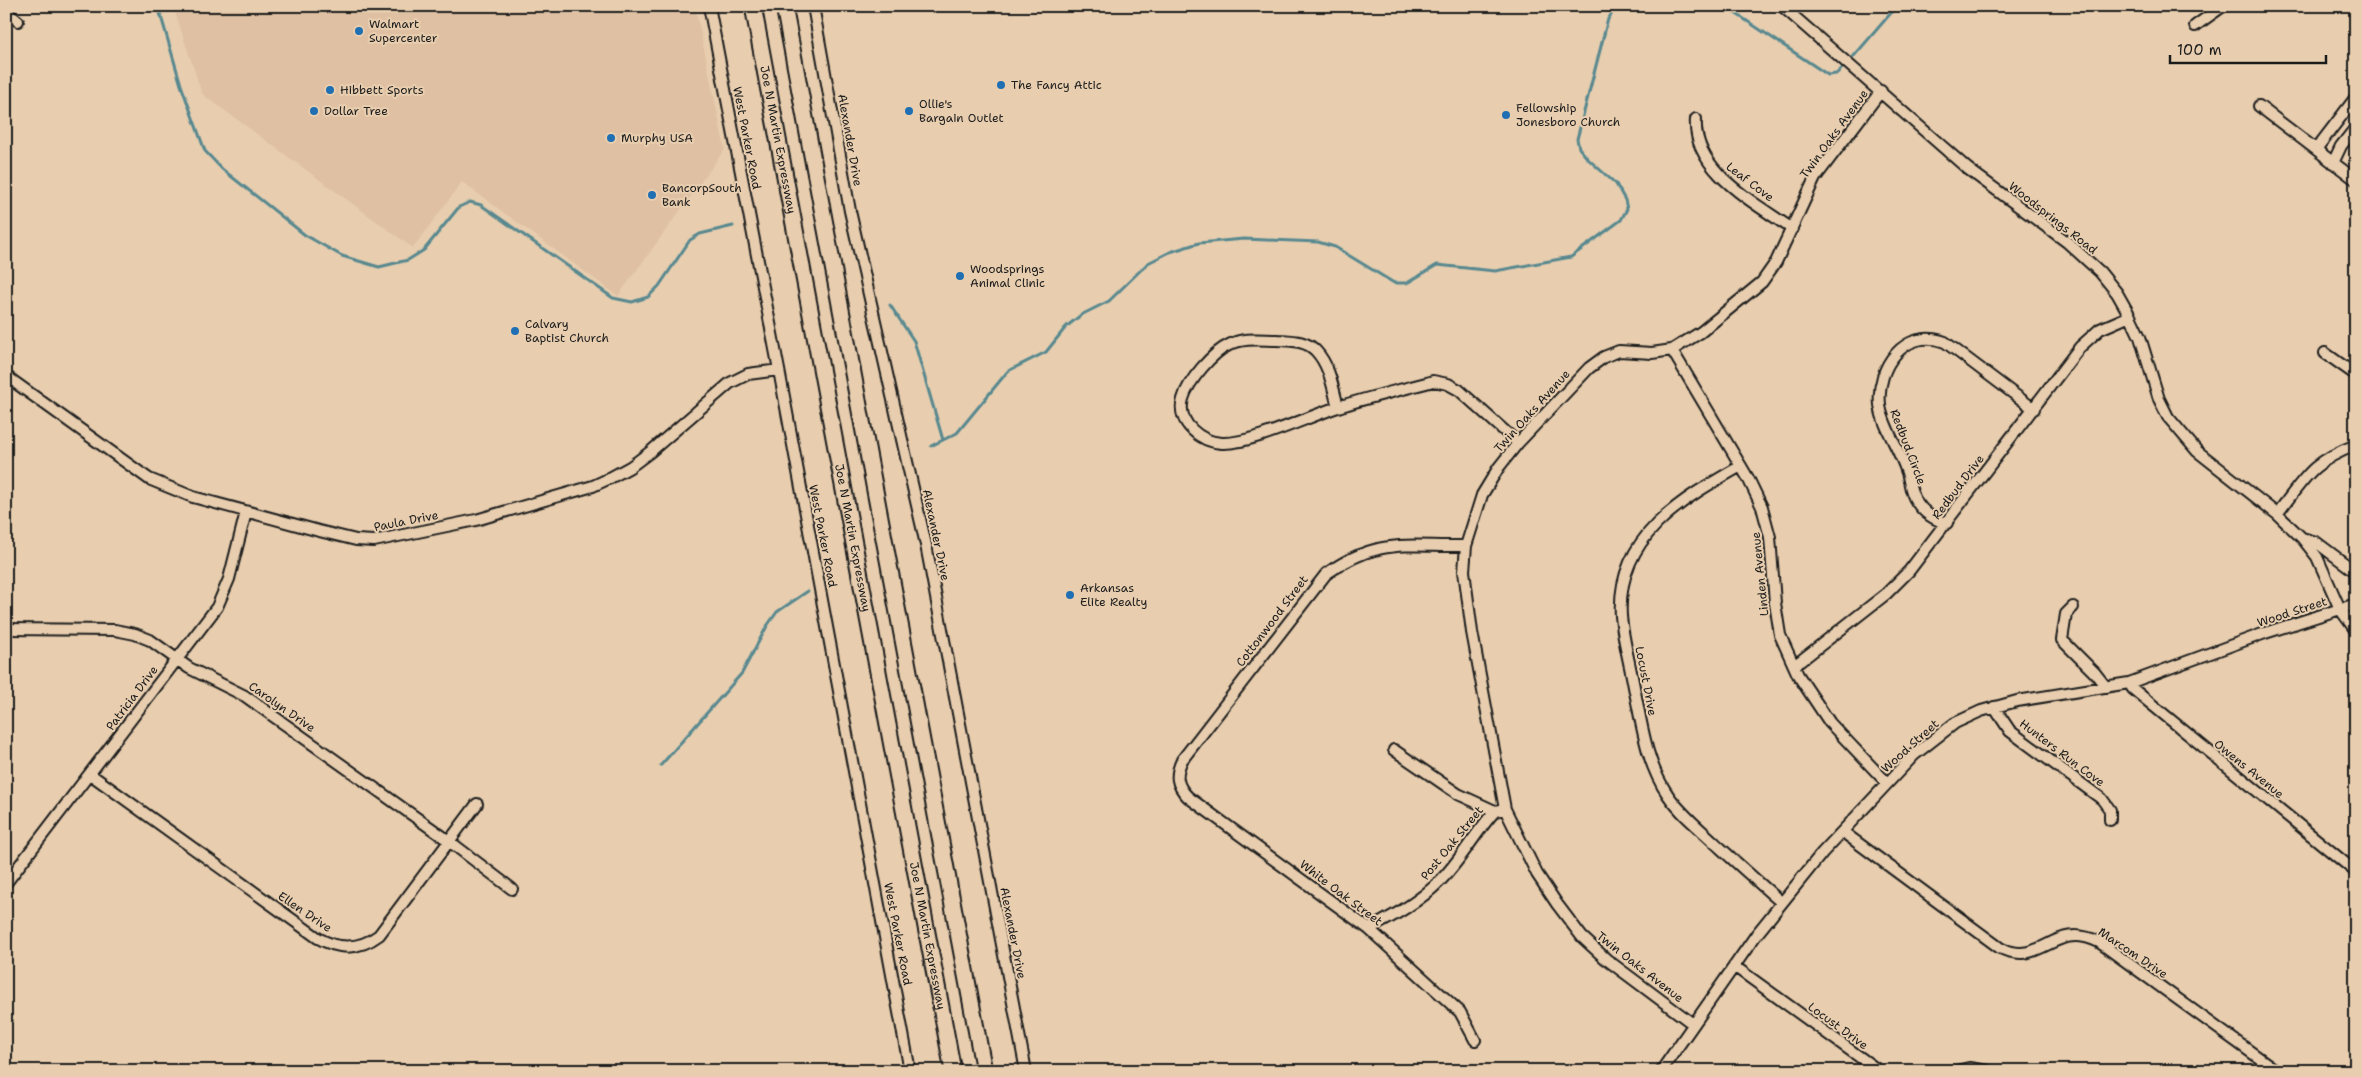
<svg xmlns="http://www.w3.org/2000/svg" width="2362" height="1077" font-family="'Shantell Sans',sans-serif">
<rect width="100%" height="100%" fill="#e8ceaf"/>
<filter id="ink" filterUnits="userSpaceOnUse"><feTurbulence type="fractalNoise" baseFrequency=".02" numOctaves="2"/><feDisplacementMap in="SourceGraphic" scale="10" xChannelSelector="R" yChannelSelector="G"/><feConvolveMatrix kernelMatrix="1 2 1 2 8 2 1 2 1" color-interpolation-filters="sRGB"/></filter>
<g filter="url(#ink)">
<path fill="#dfc0a2" d="M173,6H695L725,149L618,296L462,182L413,248L202,94Z"/>
<g fill="none" stroke-linecap="round" stroke-linejoin="round">
<path stroke="#58888f" stroke-width="3" d="M158,6L181,85L205,151L222,169L305,235L342,256L379,267L408,260L424,250L459,207L470,202L481,205L613,298L632,302L648,297L659,286L690,240L700,234L733,226
M1720,6L1732,11L1828,75L1836,74L1848,63L1897,6
M890,305L914,341L943,440
M931,446L957,433L1008,371L1046,352L1066,327L1081,315L1109,301L1148,263L1170,252L1199,243L1244,239L1318,242L1335,247L1394,283H1407L1437,265L1495,271L1571,257L1621,220L1627,209L1625,200L1616,184L1588,159L1579,148L1577,139L1608,19L1617,6
M661,765L742,673L767,626L777,612L808,591"/>
<g stroke="#1c1c1c" stroke-width="14">
<path id="minor" d="M709,6L779,370L910,1071
M813,6L850,211L926,545L1026,1071
M1782,6L1968,169L2067,242L2100,272L2117,293L2130,316L2140,337L2159,399L2168,417L2197,451L2277,514L2302,538L2317,557L2340,609L2356,631
M6,12L18,21
M2195,26L2223,6
M2259,106L2356,180
M1696,119C1692,171 1756,203 1792,229
M2317,148L2356,97
M2333,163L2341,146L2356,127
M1672,350L1748,478L1762,507L1770,537L1775,603L1780,635L1798,675L1830,723L1887,783
M2325,353L2356,375
M6,376L149,479L193,497L319,531L356,540L374,541L476,520L593,486L608,479L630,467L650,452L730,383L748,374L779,370
M1338,407C1333,389 1330,366 1316,351C1306,340 1291,341 1277,340C1261,340 1244,337 1229,345C1213,352 1188,381 1183,399C1176,423 1201,442 1222,443C1252,444 1307,417 1338,407C1369,397 1401,390 1433,381L1448,384L1459,390L1518,443
M1741,466C1681,500 1616,537 1621,616C1623,640 1630,664 1634,687C1642,725 1646,763 1668,795C1681,814 1699,828 1716,844C1737,863 1759,883 1781,902
M2277,514C2305,478 2311,462 2356,445
M1947,523C1934,520 1923,512 1916,501C1911,494 1910,485 1908,476C1902,453 1882,426 1880,405C1876,367 1905,327 1945,342L2034,409
M2302,538L2316,542L2356,572
M1466,546C1406,547 1378,537 1326,574L1182,760C1175,775 1176,785 1188,797L1369,929L1460,1012L1475,1040
M2073,607L2066,614L2062,640L2095,673L2106,687
M6,629L115,630L135,634L150,640L189,668L245,696L449,841L512,889
M1794,666L1886,594L1909,571L2080,347L2100,329L2130,316
M2129,683L2133,689L2356,872
M1994,707L2010,731L2102,799L2110,810V820
M1394,750L1458,794L1495,811
M90,774L318,938C339,950 359,950 379,935L477,804
M1843,832L2000,948C2043,968 2052,920 2099,942L2277,1071
M6,883L217,607L229,579L246,512
M1369,929C1395,915 1419,902 1440,881C1461,860 1475,833 1495,811L1505,809
M1734,966L1879,1071
M1693,1024L1606,959L1582,937L1557,904L1537,874L1505,809L1472,632L1464,571L1466,546L1482,495L1499,467L1518,443L1589,368L1604,357L1619,351L1652,353L1672,350L1701,332L1762,282L1776,262L1815,178L1881,91
M1661,1071L1756,935L1822,853L1914,755L1955,723L1981,711L2017,701L2129,683L2265,633L2356,604
M1956,1071L1969,1068L1988,1071"/>
</g>
<g stroke="#1c1c1c" stroke-width="19">
<g id="highway">
<path id="s1" d="M753,6L953,1071"/>
<path d="M784,6L984,1071"/>
</g>
</g>
<use href="#minor" stroke="#e8ceaf" stroke-width="10"/>
<use href="#highway" stroke="#e8ceaf" stroke-width="15"/>
</g>
</g>
<g fill="#1f6fb2" stroke="#e8ceaf" stroke-width="2">
<circle cx="359" cy="31" r="5"/>
<circle cx="1001" cy="85" r="5"/>
<circle cx="330" cy="90" r="5"/>
<circle cx="314" cy="111" r="5"/>
<circle cx="909" cy="111" r="5"/>
<circle cx="1506" cy="115" r="5"/>
<circle cx="611" cy="138" r="5"/>
<circle cx="652" cy="195" r="5"/>
<circle cx="960" cy="276" r="5"/>
<circle cx="515" cy="331" r="5"/>
<circle cx="1070" cy="595" r="5"/>
</g>
<g text-anchor="middle" dominant-baseline="central" stroke-width="4" stroke-linejoin="round" paint-order="stroke">
<g font-size="12" fill="#1c1c1c" stroke="#e8ceaf" text-anchor="start">
<text x="369" y="24">Walmart<tspan x="369" dy="14">Supercenter</tspan></text>
<text x="1011" y="85">The Fancy Attic</text>
<text x="340" y="90">Hibbett Sports</text>
<text x="919" y="104">Ollie's<tspan x="919" dy="14">Bargain Outlet</tspan></text>
<text x="1516" y="108">Fellowship<tspan x="1516" dy="14">Jonesboro Church</tspan></text>
<text x="324" y="111">Dollar Tree</text>
<text x="621" y="138">Murphy USA</text>
<text x="662" y="188">BancorpSouth<tspan x="662" dy="14">Bank</tspan></text>
<text x="970" y="269">Woodsprings<tspan x="970" dy="14">Animal Clinic</tspan></text>
<text x="525" y="324">Calvary<tspan x="525" dy="14">Baptist Church</tspan></text>
<text x="1080" y="588">Arkansas<tspan x="1080" dy="14">Elite Realty</tspan></text>
</g>
<g font-size="12" fill="#1c1c1c" stroke="#e8ceaf">
<text transform="translate(1834 134) rotate(-54)">Twin Oaks Avenue</text>
<text transform="translate(747 138) rotate(79)">West Parker Road</text>
<text transform="translate(850 140) rotate(80)">Alexander Drive</text>
<text stroke="none"><textPath href="#s1" startOffset="136">Joe N Martin Expressway</textPath></text>
<text transform="translate(1750 182) rotate(37)">Leaf Cove</text>
<text transform="translate(2053 218) rotate(38)">Woodsprings Road</text>
<text transform="translate(1532 411) rotate(-48)">Twin Oaks Avenue</text>
<text transform="translate(1908 447) rotate(69)">Redbud Circle</text>
<text transform="translate(1958 487) rotate(-53)">Redbud Drive</text>
<text transform="translate(406 521) rotate(-11)">Paula Drive</text>
<text transform="translate(936 535) rotate(78)">Alexander Drive</text>
<text transform="translate(823 536) rotate(79)">West Parker Road</text>
<text stroke="none"><textPath href="#s1" startOffset="541">Joe N Martin Expressway</textPath></text>
<text transform="translate(1760 574) rotate(-96)">Linden Avenue</text>
<text transform="translate(2292 612) rotate(-18)">Wood Street</text>
<text transform="translate(1272 621) rotate(-53)">Cottonwood Street</text>
<text transform="translate(1646 681) rotate(79)">Locust Drive</text>
<text transform="translate(132 698) rotate(-53)">Patricia Drive</text>
<text transform="translate(282 707) rotate(35)">Carolyn Drive</text>
<text transform="translate(1910 746) rotate(-42)">Wood Street</text>
<text transform="translate(2062 753) rotate(37)">Hunters Run Cove</text>
<text transform="translate(2249 769) rotate(39)">Owens Avenue</text>
<text transform="translate(1452 843) rotate(-51)">Post Oak Street</text>
<text transform="translate(1341 893) rotate(37)">White Oak Street</text>
<text transform="translate(305 912) rotate(34)">Ellen Drive</text>
<text transform="translate(1013 933) rotate(79)">Alexander Drive</text>
<text transform="translate(898 934) rotate(79)">West Parker Road</text>
<text stroke="none"><textPath href="#s1" startOffset="946">Joe N Martin Expressway</textPath></text>
<text transform="translate(2133 953) rotate(34)">Marcom Drive</text>
<text transform="translate(1640 967) rotate(38)">Twin Oaks Avenue</text>
<text transform="translate(1838 1026) rotate(36)">Locust Drive</text>
</g>
</g>
<rect width="2362" height="1077" fill="none" stroke="#e8ceaf" stroke-width="25"/>
<rect x="12" y="12" width="2337" height="1052" fill="none" stroke="#1c1c1c" stroke-width="2" filter="url(#ink)"/>
<path d="M2170 55v8h156v-8" fill="none" stroke="#1c1c1c" stroke-width="2.5"/>
<text x="2177" y="55" font-size="15" fill="#1c1c1c" stroke="#e8ceaf" stroke-width="4" paint-order="stroke">100 m</text>
</svg>
